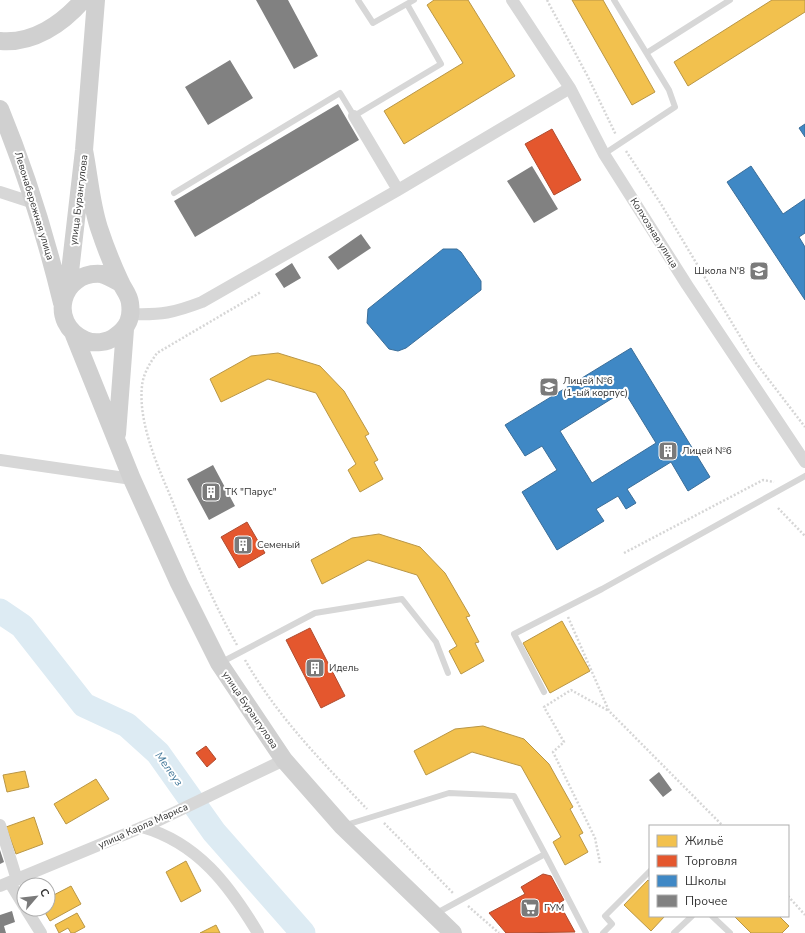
<svg xmlns="http://www.w3.org/2000/svg" width="805" height="933" font-family="'Nunito Sans',sans-serif">
<rect width="100%" height="100%" fill="#fff"/>
<path fill="#f2c14e" stroke="#b99646" d="M434,0H468L515,76L404,144L384,111L463,63L427,5Z
M572,0H603L655,92L632,105Z
M772,0H805V12L688,86L674,62Z
M278,353L320,366L344,391L369,434L365,436L378,460L374,462L383,479L360,492L348,470L356,464L316,393L268,379L221,402L210,379L251,356Z
M379,534L420,547L445,573L470,616L466,617L479,642L475,643L484,661L461,674L449,651L457,646L417,575L368,560L322,584L311,560L352,538Z
M562,621L590,671L550,693L523,643Z
M483,726L524,739L549,764L573,807L570,809L583,833L579,835L588,852L565,865L553,842L561,837L521,766L472,752L426,775L414,751L455,729Z
M25,771L29,787L7,792L3,775Z
M96,779L109,799L66,824L54,804Z
M34,817L43,844L16,854L6,827Z
M186,861L201,891L181,902L166,872Z
M648,880L650,882V916H665L651,931L624,905Z
M71,886L81,904L50,921L43,909H48V898Z
M77,913L85,927L74,933H71L68,928L59,933L55,925Z
M734,916H779L789,926L782,933H751Z
M216,925L220,933H200Z"/>
<path fill="#e4572e" stroke="#af4c30" d="M552,129L581,180L554,195L525,144Z
M247,522L265,553L239,568L221,537Z
M310,628L345,696L321,708L286,640Z
M206,746L216,759L207,767L196,753Z
M543,874L551,876L564,900L559,903L575,932L506,933L489,913L525,894L521,887Z"/>
<path fill="#3f88c5" stroke="#3b6e99" fill-rule="evenodd" d="M805,124V137L799,128Z
M751,166L783,214L805,199V233L799,237L805,247V300L727,182Z
M443,249H457L461,252L481,281V290L406,348L398,351L389,349L367,323L368,309Z
M631,348L710,477L688,491L671,462L627,489L636,503L626,509L618,496L596,509L604,521L557,550L522,492L557,470L542,446L525,456L505,425ZM624,391L656,443L592,483L560,431Z"/>
<g fill="none" stroke-linecap="round" stroke-linejoin="round">
<path stroke="#ddebf3" stroke-width="25" d="M0,611L22,626L84,705L127,725L158,753L214,832L303,933"/>
</g>
<path fill="#818181" d="M256,0H288L318,56L294,69Z
M230,60L253,98L208,125L185,87Z
M338,104L359,140L195,237L174,201Z
M532,166L558,209L534,223L507,181Z
M361,234L371,248L338,270L328,257Z
M292,263L301,278L284,288L275,274Z
M213,465L235,506L209,520L187,479Z
M659,772L672,790L663,797L649,780Z
M0,850L4,862L0,864Z
M12,911L15,922L4,926L6,933H0V915Z"/>
<g fill="none" stroke-linecap="round" stroke-linejoin="round">
<path stroke="#d6d6d6" stroke-width="2.5" stroke-dasharray="2 2" stroke-linecap="butt" d="M547,0L588,77L616,135
M626,151L661,204L756,363L805,427
M778,508L805,536
M624,553L763,480L774,482
M568,617L609,711L723,826
M237,645C211,599 191,550 172,500C158,467 138,423 142,386C143,374 150,363 157,353L261,292
M245,660C277,716 322,762 367,809
M384,823L454,894
M600,863L595,838L553,752L564,742L544,707L571,690L609,711
M788,896L805,915
M468,906L499,933"/>
<path stroke="#d7d7d7" stroke-width="6" d="M358,0L373,23L414,0
M648,52L730,0
M604,154L675,107L669,90L614,0
M174,193L340,93L354,116L441,64L407,4
M220,663L315,613L402,599L436,642L448,673
M544,692L514,634L602,589L805,476
M346,825L449,793L514,796L545,854L435,914
M545,854L586,933
M712,916L730,933
M603,933L612,924L605,916L650,871
M674,933L692,916"/>
<path stroke="#d7d7d7" stroke-width="12" d="M512,0L570,88L604,154L687,285L805,462
M354,116L398,190
M0,192L34,203
M131,314C162,315 173,313 202,302L398,190L570,88
M0,460L132,479
M0,825L17,880
M142,827C198,843 229,885 258,933
M10,883L24,906
M0,886L157,821L284,760
M26,909L41,933"/>
<path stroke="#d0d0d0" stroke-width="18" d="M0,41C33,44 62,24 83,0
M0,109C26,172 46,237 62,303
M84,150C89,175 91,204 99,228C105,246 112,264 120,281C123,289 129,294 130,303C132,318 128,327 116,336C107,343 94,344 85,340C47,323 61,271 101,274C107,275 115,280 120,283
M68,289L84,150L96,0
M74,335L132,479L179,583L219,663L284,760L342,826L453,933
M117,434L125,329"/>
</g>
<defs>
<g id="school-square" transform="scale(1)"><rect x="-9" y="-9" width="18" height="18" rx="4" fill="#7a7a7a" stroke="#fff"/><path d="M0-5L7-2L0 1L-7-2ZM-4 1L0 2.5L4 1V4Q0 6-4 4Z" fill="#fff"/></g>
<g id="building-square" transform="scale(1)"><rect x="-9" y="-9" width="18" height="18" rx="4" fill="#7a7a7a" stroke="#fff"/><path d="M-4-6H4V6H1V3H-1V6H-4ZM-2.5-4.3h1.7v1.8h-1.7ZM.8-4.3h1.7v1.8H.8ZM-2.5-1h1.7V.8h-1.7ZM.8-1h1.7V.8H.8Z" fill="#fff"/></g>
<g id="supermarket-square" transform="scale(1)"><rect x="-9" y="-9" width="18" height="18" rx="4" fill="#7a7a7a" stroke="#fff"/><path d="M-6-5.5h2.5l.6 2H6L4.5 2H-2.5L-4.4-4H-6ZM-1.5 3.2a1.3 1.3 0 1 0 .1 0ZM3 3.2a1.3 1.3 0 1 0 .1 0Z" fill="#fff"/></g>
</defs>
<g fill-rule="evenodd">
<use href="#school-square" x="759" y="271"/>
<use href="#school-square" x="549" y="387"/>
<use href="#building-square" x="668" y="451"/>
<use href="#building-square" x="211" y="492"/>
<use href="#building-square" x="243" y="545"/>
<use href="#building-square" x="315" y="668"/>
<use href="#supermarket-square" x="530" y="908"/>
</g>
<g text-anchor="middle" dominant-baseline="central" stroke-width="4" stroke-linejoin="round" paint-order="stroke">
<g font-size="10" fill="#333" stroke="#fff">
<text transform="translate(79 200) rotate(-83)">улица Бурангулова</text>
<text transform="translate(34 206) rotate(73)">Левонабережная улица</text>
<text transform="translate(654 233) rotate(58)">Колхозная улица</text>
<text transform="translate(250 710) rotate(56)">улица Бурангулова</text>
<text transform="translate(143 826) rotate(-24)">улица Карла Маркса</text>
</g>
<g font-size="10" fill="#333" stroke="#fff" text-anchor="start">
<text x="745" y="271" text-anchor="end">Школа N'8</text>
<text x="563" y="381">Лицей №6<tspan x="563" dy="12">(1-ый корпус)</tspan></text>
<text x="682" y="451">Лицей №6</text>
<text x="225" y="492">ТК "Парус"</text>
<text x="257" y="545">Семеный</text>
<text x="329" y="668">Идель</text>
<text x="544" y="908">ГУМ</text>
</g>
<g font-size="11" font-style="italic" fill="#3f7597" stroke="#fff">
<text transform="translate(169 769) rotate(54)">Мелеуз</text>
</g>
</g>
<rect x="649" y="825" width="140" height="92" fill="#ffffff" stroke="#adadad"/>
<rect x="657" y="835" width="20" height="12" fill="#f2c14e" stroke="#adadad"/>
<text x="685" y="845" font-size="12" fill="#333333">Жильё</text>
<rect x="657" y="855" width="20" height="12" fill="#e4572e" stroke="#adadad"/>
<text x="685" y="865" font-size="12" fill="#333333">Торговля</text>
<rect x="657" y="875" width="20" height="12" fill="#3f88c5" stroke="#adadad"/>
<text x="685" y="885" font-size="12" fill="#333333">Школы</text>
<rect x="657" y="895" width="20" height="12" fill="#818181" stroke="#adadad"/>
<text x="685" y="905" font-size="12" fill="#333333">Прочее</text>
<g transform="translate(36 897) rotate(62)"><circle r="19" fill="#ffffff" stroke="#adadad"/>
<path d="M0-3L7 15L0 10L-7 15Z" fill="#7a7a7a"/>
<text y="-6" font-size="11" font-weight="bold" text-anchor="middle" fill="#333333">С</text>
</g>
</svg>
